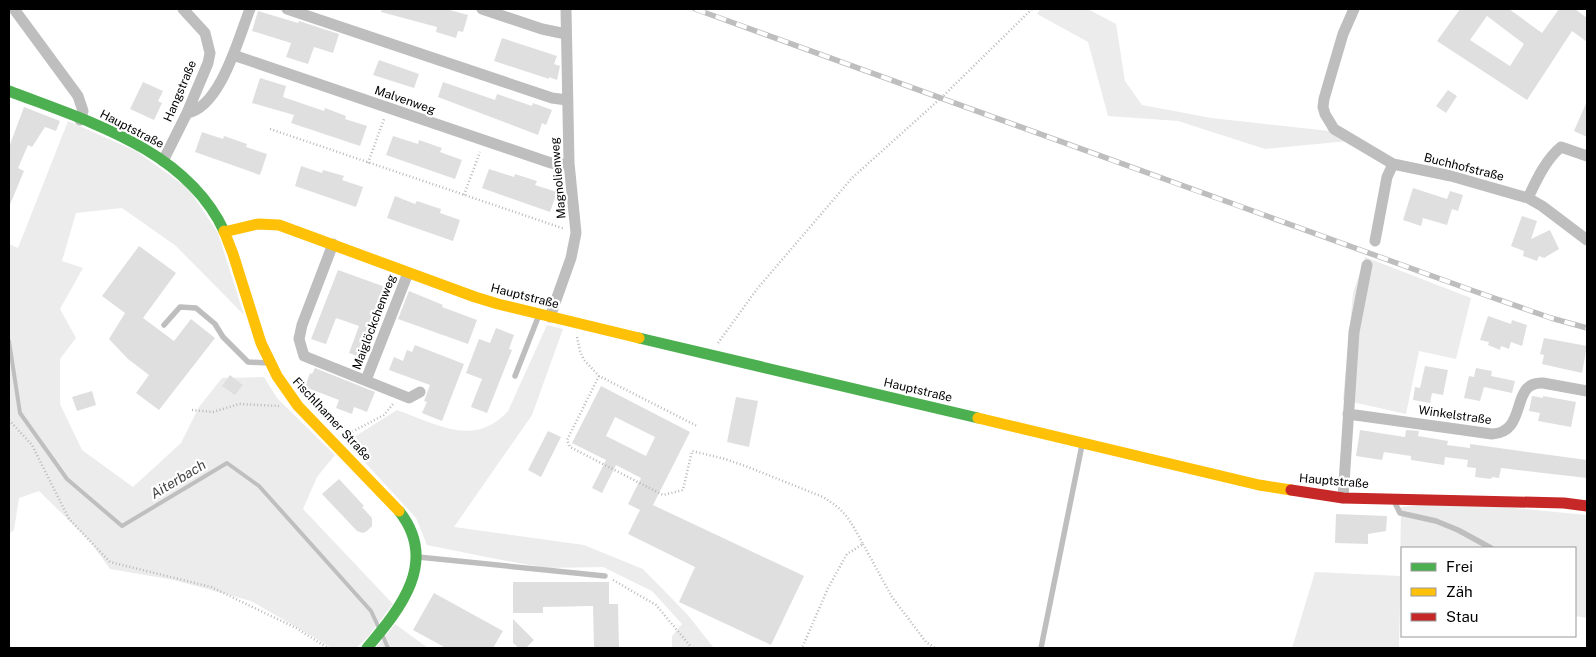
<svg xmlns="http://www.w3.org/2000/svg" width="1596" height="657" font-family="'Public Sans',sans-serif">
<rect width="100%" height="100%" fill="#fff"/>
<path fill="#ececec" d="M1040,9H1088L1116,24L1125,81L1142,105L1211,118L1330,131L1348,141L1265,149L1178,121L1108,116L1088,42L1037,14Z
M68,121L136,151L188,188L218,233L244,315L176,246L122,208L76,213L62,261L83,268L60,309L76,338L60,359V404L82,450L133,487L181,443L199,407L222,378L264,377L277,398L335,455L317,477L303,509L393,604L368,637L356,648H331L322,642L251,601L174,580L110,569L89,540L39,491L19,498L14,530L9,534V244L18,248Z
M1365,257L1471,298L1456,359L1419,351L1406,414L1343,400L1353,293Z
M547,325L563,329L532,415L454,527L584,545L643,569L687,614L714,648H672V636L682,624L652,591L603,567L546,568L486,557L427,545L416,518L346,442L397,410C436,424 475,448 508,411Z
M1450,502L1587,515V618L1575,616V548H1402V601H1400L1399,648H1292L1315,572L1400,576L1401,507Z
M395,624L428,648H376Z"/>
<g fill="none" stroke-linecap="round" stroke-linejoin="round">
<path stroke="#bfbfbf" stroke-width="4" d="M9,341L20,413L67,479L122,526L227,463L259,486L371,611L379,628
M382,634L388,648"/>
</g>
<path fill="#dfdfdf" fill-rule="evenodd" d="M382,9H446L468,15L463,32L458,31L456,38L436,32L437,27L381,12Z
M1460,9H1509L1542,33L1559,9H1575L1587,18V42L1572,31L1527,100L1437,41ZM1487,16L1524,44L1510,66L1470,40Z
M258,11L298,23L299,21L339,34L333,53L314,47L308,64L286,57L291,43L252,31Z
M502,38L557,56L554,64L560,66L557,80L549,77V79L494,61Z
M379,60L419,74L414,88L373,75Z
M260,78L286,86L283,97L324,111L325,108L346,116L345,119L367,126L360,146L291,123L294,115L252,103Z
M143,82L163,91L158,101L162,103L154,120L130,109Z
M443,82L495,100L497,94L532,106L533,103L552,110L546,125L542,123L538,135L438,97Z
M1448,90L1457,96L1446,113L1436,106Z
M1587,101V137L1574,131Z
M24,107L60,121L56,131L45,127L32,147L28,145L18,168L24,171L9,207V147Z
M202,132L223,139L224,136L247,144L246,147L267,154L260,175L195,152Z
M393,136L418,144L419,140L442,148L440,152L462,160L455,179L386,155Z
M301,166L322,173L323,170L344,176L342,180L363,187L356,207L295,186Z
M489,169L514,177L515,174L537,181L535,185L557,192L550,212L482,188Z
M1413,188L1447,199L1450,191L1463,195L1458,211L1452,209L1447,225L1423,218L1421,226L1403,220Z
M395,196L415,204L417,201L441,209L440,213L460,220L453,241L387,218Z
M1522,216L1537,221L1531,239L1550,230L1559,249L1544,258L1539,256L1537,261L1523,256L1524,251L1511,246Z
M139,246L176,273L143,318L174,341L191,319L215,338L159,410L136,393L149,375L128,359L109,339L125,313L102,296Z
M338,270L388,288L363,358L349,353L359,326L336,318L326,344L311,339Z
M409,291L443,305L442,307L477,320L468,344L398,319Z
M1488,316L1511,324L1512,320L1527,325L1522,346L1511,342L1509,349L1501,346L1500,350L1488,345L1489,342L1480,340Z
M496,328L514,335L509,349L512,350L487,413L471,407L482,379L466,373L479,339L490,343Z
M1544,338L1587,346L1582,373L1542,364L1544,355L1540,354Z
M415,345L464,364L442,421L422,413L427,402L424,401L430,385L389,370L394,357L403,361L407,350L412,352Z
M1425,366L1448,370L1443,395L1432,393L1430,403L1413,400L1415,387L1420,388Z
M315,368L375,392L367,412L354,407L352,414L336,408L339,400L305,387L310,373L312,374Z
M1476,368L1492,371L1491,376L1515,381L1512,393L1484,387L1480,401L1464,398L1469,376L1474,377Z
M230,375L243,385L235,395L222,386Z
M601,386L690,432L653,505L804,576L771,645L679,602L695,567L628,534L640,510L628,504L641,478L616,465L602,493L592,488L606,460L572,443ZM615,417L655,437L646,456L606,436Z
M92,391L96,405L77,411L72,397Z
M1532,396L1543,398V396L1576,402L1571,427L1538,421L1540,413L1529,411Z
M736,397L758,401L749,447L727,442Z
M1360,430L1405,437L1406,430L1419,431L1418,436L1448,441L1447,445L1470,448V444L1587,460V478L1501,468L1499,478L1492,477L1491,479L1475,477L1476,468L1467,467L1468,460L1445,457L1444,465L1411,460V456L1384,452L1382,460L1356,456Z
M548,431L561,437L541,477L528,470Z
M339,479L364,506L362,507L372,518V526L367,531L363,533L357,531L322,494Z
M1336,514L1387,516L1386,531L1368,534V544L1335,543Z
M513,582H609V604H618L619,648H594L593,606L543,607V613H513Z
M434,593L503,631L493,648H446L413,630Z
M513,619L534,640L526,648H519L513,643Z"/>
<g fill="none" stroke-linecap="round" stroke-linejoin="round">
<path stroke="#b9b9b9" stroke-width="2.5" stroke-dasharray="1 2.5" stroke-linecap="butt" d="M270,129L565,229
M368,163L384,119
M464,195L480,152
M577,337L580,351L584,360L599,376L697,426
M718,343L757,289L852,178L941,98L1032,9
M599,376L567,440L570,447L663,495L683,490L692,451L725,459L748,467L823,497C846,511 850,520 863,544L847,554L828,588L802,648
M192,410L213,412L239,404L279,406
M9,420L32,445L69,519L110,562L211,587L296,628L328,648
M346,435L384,415L393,404
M863,544L892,597L926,642L935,648
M613,580L656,605L692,648"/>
<path stroke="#bebebe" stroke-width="5.5" d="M164,325L180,307L196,308L215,324L223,337L248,362L269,363
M515,376L539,315
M1394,501L1400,513L1436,521L1458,530L1491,548
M418,557L605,576
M1041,648L1082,445"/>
<path stroke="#bebebe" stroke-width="11" d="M14,9L78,96L83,111L80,120
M287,9L552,98L567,100
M482,9L542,29L566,34
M1354,9L1343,34L1333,68L1324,99L1323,107L1325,114L1334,129L1393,164
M233,55L551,163L559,165L569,163
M187,113C221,107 239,36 250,9
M163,161L187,113L208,63L210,53L205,33L183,9
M1528,198C1536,181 1546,159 1561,147L1587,156
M1375,241L1387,177L1393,164L1451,176L1528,198L1542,206L1587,240
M333,244L302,325L299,339L304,356L409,398L420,392
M550,317L571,258L576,233L569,163L566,9
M366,380L408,273
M1348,414L1492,434C1529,432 1509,381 1543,383L1587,391
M1343,498L1354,332L1367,265"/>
<path stroke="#4caf50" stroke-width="11" d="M9,91C87,121 186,149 224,231
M639,338L978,418
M367,648C401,608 439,561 399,511"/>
<path stroke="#ffc107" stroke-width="11" d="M224,231L233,254L261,343L277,376L298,406L399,511
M224,232L258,224L279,225L475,297L498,304L639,338
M978,418L1259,485L1291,490"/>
<path stroke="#c62828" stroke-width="11" d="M1291,490L1343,498L1564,503L1587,506"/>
<g stroke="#bebebe" stroke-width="5.5">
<path id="rail" d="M695,9L1471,290L1551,318L1587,328"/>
</g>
<use href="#rail" stroke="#fff" stroke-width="4" stroke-dasharray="11" stroke-linecap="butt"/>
</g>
<g text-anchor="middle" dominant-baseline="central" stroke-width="4.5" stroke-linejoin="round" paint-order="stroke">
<g font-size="12" fill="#000" stroke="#fff">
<text transform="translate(180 91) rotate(-67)">Hangstraße</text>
<text transform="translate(405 100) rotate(19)">Malvenweg</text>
<text transform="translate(132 129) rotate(27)">Hauptstraße</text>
<text transform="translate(1464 167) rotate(14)">Buchhofstraße</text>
<text transform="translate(558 178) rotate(-95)">Magnolienweg</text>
<text transform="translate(525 296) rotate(14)">Hauptstraße</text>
<text transform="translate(374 322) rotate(-69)">Maiglöckchenweg</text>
<text transform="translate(918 390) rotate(13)">Hauptstraße</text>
<text transform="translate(1455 415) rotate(8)">Winkelstraße</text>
<text transform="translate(332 419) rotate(47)">Fischlhamer Straße</text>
<text transform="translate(1334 481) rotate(5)">Hauptstraße</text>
</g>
<g font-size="14" font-style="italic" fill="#444" stroke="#fff">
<text transform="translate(178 479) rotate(-31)">Aiterbach</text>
</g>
</g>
<rect width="1596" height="657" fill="none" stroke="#000000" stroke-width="20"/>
<rect x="1401" y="547" width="175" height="90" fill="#ffffff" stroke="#999999"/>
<rect x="1411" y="563" width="25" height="8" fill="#4caf50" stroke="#999999"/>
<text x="1446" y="572" font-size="15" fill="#000000">Frei</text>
<rect x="1411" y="588" width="25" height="8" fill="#ffc107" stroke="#999999"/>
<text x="1446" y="597" font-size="15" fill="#000000">Zäh</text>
<rect x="1411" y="613" width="25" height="8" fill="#c62828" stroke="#999999"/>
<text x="1446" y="622" font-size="15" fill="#000000">Stau</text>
</svg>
